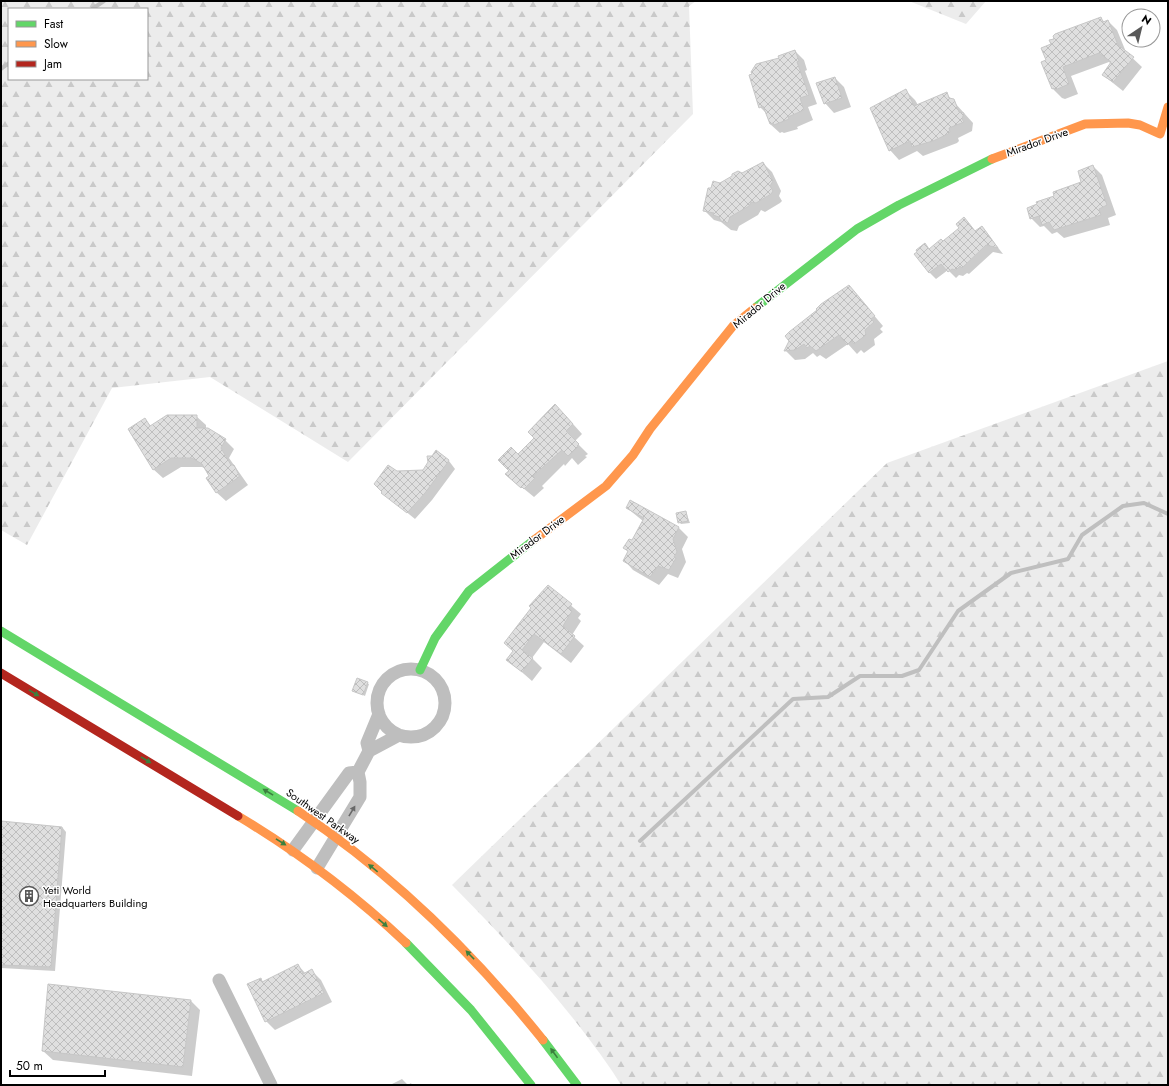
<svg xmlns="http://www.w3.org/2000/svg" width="1169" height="1086" font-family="Jost,sans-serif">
<defs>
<pattern id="forest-firs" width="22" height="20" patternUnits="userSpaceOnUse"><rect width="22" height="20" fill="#ececec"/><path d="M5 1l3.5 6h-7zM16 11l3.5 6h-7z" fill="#c9c9c9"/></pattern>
<pattern id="building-cross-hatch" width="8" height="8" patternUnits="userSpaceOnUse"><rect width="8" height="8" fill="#dfdfdf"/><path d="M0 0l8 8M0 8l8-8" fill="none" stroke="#bebebe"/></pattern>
</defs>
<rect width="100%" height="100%" fill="#fff"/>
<path fill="url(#forest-firs)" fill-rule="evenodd" d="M1,1H696L689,6L693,114L348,462L210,377L112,388L27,545L1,530ZM9,9H147V79H9Z
M909,1H986L966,24Z
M1168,361V1085H621C611,1068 598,1051 586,1035C545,981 499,933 452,885L887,463Z"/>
<path fill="#0003" d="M1100,18L1105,22L1108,21L1117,30L1126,52L1142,67L1123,91L1103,75L1111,64L1109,62L1071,76L1078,94L1065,99L1062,98L1052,88L1047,61L1052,45L1050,41L1061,33Z
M795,51L804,60L807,70L805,71L817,104L808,107L813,120L797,127L798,129L784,133L782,132L780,133L770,124L767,114L760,107L780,58Z
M835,78L844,87L851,107L834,113L825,103Z
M906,91L915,100L918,105L946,93L973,123L972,131L958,138L959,141L957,143L923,156L917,151L899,160L890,150Z
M763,163L772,172L781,191L779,196L782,201L780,203L765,212L761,210L758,215L739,226L737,231L731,230L721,222L714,220L704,210L712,190Z
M1093,166L1102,175L1116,215L1108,218L1110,225L1064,238L1057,232L1052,234L1044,226L1040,227L1031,218L1055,196L1083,183Z
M964,219L976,232L982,227L1003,254L993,252L969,274L967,273L963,276L959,275L956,278L948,270L936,279L929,272L925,245L930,250L943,242L960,229Z
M849,286L883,326L880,329L883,332L874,339L875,345L864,353L861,350L857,354L848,344L826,359L820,355L817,357L813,353L805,359L795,360L786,351L790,341Z
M565,415L582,434L575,441L588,454L585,456L587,457L578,465L572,458L565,466L564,464L542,486L544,488L534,497L506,474L518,455Z
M196,416L206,425V429L225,440L234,449L229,458L248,485L226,501L216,492L210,476L206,469L202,467H181L163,478L153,469L145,420L151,426Z
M449,461L455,469L432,500L415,519L383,493L397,472L423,471L429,463Z
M631,502L679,528L688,537L682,549L686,562L678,578L668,574L659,585L633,570L624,560L629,552L625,548L632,542L643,521L627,508Z
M686,512L690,523L681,524L679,522Z
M548,586L581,614L578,618L581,621L572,635L584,646L571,663L544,642L532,658L542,668L532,681L508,660L514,652L505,643Z
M367,683L369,684L365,696L354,691Z
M1,822L62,827L66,832L55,971L1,968Z
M298,965L306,974L312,971L321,980L332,1002L275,1030L266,1021L260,979L264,982Z
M49,986L191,1001L200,1010L192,1076L53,1060L43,1051Z
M402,1079L408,1085L411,1083L412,1085H390Z"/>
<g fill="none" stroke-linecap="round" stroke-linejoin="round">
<path stroke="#bfbfbf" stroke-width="4" d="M92,9L104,1
M1,69L9,63
M640,841L793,699L828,697L860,676H902L919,670L958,611L1011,573L1068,559L1082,535L1123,506L1144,503L1168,514"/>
</g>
<path fill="url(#building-cross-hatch)" stroke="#c7c7c7" d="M1101,17L1103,22L1108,20L1118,45L1134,57L1113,82L1102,75L1111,62L1099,53L1063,67L1069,84L1055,90L1054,88L1052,89L1041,62L1046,60L1041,48L1051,44L1049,40L1054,39L1053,36L1055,34Z
M795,50L799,61L797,62L809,95L800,98L804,110L788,117L789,119L774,125L773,123L770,124L763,106L759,108L749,75L752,74L751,72L756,64L779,58L778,56Z
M835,77L842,98L824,104L816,83Z
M906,89L914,106L947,92L949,98L954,99L959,112L964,113L962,119L964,122L949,128L950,132L948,134L933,141L912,147L910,141L889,151L870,108Z
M763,162L773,181L770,186L773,191L771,194L756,203L751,202L749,206L730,217L728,223L721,221L719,217L713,215L714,213L703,211L708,188H711L713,181L720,183L732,176V174L738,171L742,173Z
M1093,165L1107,205L1099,209L1101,215L1054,230L1049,222L1042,225L1039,216L1030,219L1027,208L1037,204L1036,202L1054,196L1053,192L1081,182L1078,171Z
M964,217L975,231L982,226L998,248L986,245L962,268L960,266L956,270L952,269L948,272L941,264L929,273L914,254L917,252L916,250L925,243L929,249L941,239L943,241L959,228L956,224Z
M849,285L875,316L871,319L874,322L865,330L866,335L854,344L852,341L847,345L839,335L816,351L810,346L807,348L804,344L795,350L784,351L789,341L785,336L789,332L817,310L816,309L821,304Z
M555,404L573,424L566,431L579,444L577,446L578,447L568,456L562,450L533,476L535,478L524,489L522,487L521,488L505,474L509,471L498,460L511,447L518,454L534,438L528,432Z
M167,415H197V428H208L226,439L221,448L231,465H234L239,475V477L216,493L206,478L209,476L202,464L192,458H171L153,470L128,429L145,418L150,426Z
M436,450L449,460L448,462L425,493L407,513L381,493L382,492L374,484L388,465L397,471L423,470L428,462L427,456H432Z
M630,500L679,527L673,539L677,552L674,557L676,558L669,570L658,566L650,577L623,561L628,551L623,548L629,539L632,540L644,518L626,508Z
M686,511L688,521L678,523L676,513Z
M548,585L572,604L569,608L572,611L563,626L575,636L561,654L534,634L522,650L533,658L522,672L506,660L513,651L504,643L531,608L529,606Z
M357,678L368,682L363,695L352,691Z
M1,821L62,827L51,967L1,965Z
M298,964L303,974L312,969L324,993L265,1022L247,984L261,978L262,982Z
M48,984L191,1000L183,1067L42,1051Z"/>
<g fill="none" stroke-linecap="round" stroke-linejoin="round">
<path stroke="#bebebe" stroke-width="13" d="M377 703a34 34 0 1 1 68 0a34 34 0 1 1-68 0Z
M369,751L367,743L379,714
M293,850L349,773L358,772
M317,868L360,797V782L358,772L369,751L399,735
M219,980L271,1085"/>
<path stroke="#63d668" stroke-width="9" d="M755,308L857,229L899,205L992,159
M1,631L298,811
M420,670L435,638L469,591L534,540
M406,943L471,1010L531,1085
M543,1040L577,1085"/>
<path stroke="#ff974d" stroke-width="9" d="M992,159L1085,124L1128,123L1140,125L1160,134L1168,107
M534,540L606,486L633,455L650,429L733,326L755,308
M298,811C392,873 473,953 543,1040
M238,816C298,852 355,895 406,943"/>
<path stroke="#b3261e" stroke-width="9" d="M1,673L238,816"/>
</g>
<defs><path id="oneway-solid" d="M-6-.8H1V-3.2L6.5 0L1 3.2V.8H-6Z"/></defs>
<g fill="#3b803e">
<use href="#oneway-solid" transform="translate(34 693) rotate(31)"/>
<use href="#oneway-solid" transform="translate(146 760) rotate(31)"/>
<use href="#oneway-solid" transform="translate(268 792) rotate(-149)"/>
<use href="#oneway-solid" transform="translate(281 842) rotate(32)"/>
<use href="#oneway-solid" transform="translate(373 868) rotate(-141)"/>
<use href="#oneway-solid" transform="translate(383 923) rotate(41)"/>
<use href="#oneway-solid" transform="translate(470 955) rotate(-134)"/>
<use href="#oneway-solid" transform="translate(554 1053) rotate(-126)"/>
</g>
<use fill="#686868" href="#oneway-solid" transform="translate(352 811) rotate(-59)"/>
<defs>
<g id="building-ring" transform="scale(1)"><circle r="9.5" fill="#fff" stroke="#595959" stroke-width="1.5"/><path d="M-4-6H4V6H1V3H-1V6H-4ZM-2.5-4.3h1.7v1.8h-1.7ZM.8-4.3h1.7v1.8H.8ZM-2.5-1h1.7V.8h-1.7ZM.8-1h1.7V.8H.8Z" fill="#595959"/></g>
</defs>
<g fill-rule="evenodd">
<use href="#building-ring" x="29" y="896"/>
</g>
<g text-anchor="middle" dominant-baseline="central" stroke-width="3" stroke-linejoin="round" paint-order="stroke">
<g font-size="11" fill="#000" stroke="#fff">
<text transform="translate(1037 142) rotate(-20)">Mirador Drive</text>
<text transform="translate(759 305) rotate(-40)">Mirador Drive</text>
<text transform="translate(537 537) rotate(-37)">Mirador Drive</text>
<text transform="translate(323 816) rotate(35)">Southwest Parkway</text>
</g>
<g font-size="11" fill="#000" stroke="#fff" text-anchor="start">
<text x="43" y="890">Yeti World<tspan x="43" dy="13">Headquarters Building</tspan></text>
</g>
</g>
<rect width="1169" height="1086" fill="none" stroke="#000000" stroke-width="4"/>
<rect x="8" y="8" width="140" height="72" fill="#ffffff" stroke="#999999"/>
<rect x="16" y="21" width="20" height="6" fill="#63d668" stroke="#999999"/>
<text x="44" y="28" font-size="12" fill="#000000">Fast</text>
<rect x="16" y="41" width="20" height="6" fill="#ff974d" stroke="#999999"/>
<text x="44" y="48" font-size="12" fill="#000000">Slow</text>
<rect x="16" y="61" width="20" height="6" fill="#b3261e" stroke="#999999"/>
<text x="44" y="68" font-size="12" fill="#000000">Jam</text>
<g transform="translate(1141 28) rotate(35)"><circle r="19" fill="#ffffff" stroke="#999999"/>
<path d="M0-3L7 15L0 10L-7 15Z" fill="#595959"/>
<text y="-6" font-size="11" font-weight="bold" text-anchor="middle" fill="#000000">N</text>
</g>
<path d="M10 1070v6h95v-6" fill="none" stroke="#000000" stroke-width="2"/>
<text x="16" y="1070" font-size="12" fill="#000000" stroke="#ffffff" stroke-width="3" paint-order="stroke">50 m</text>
</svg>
